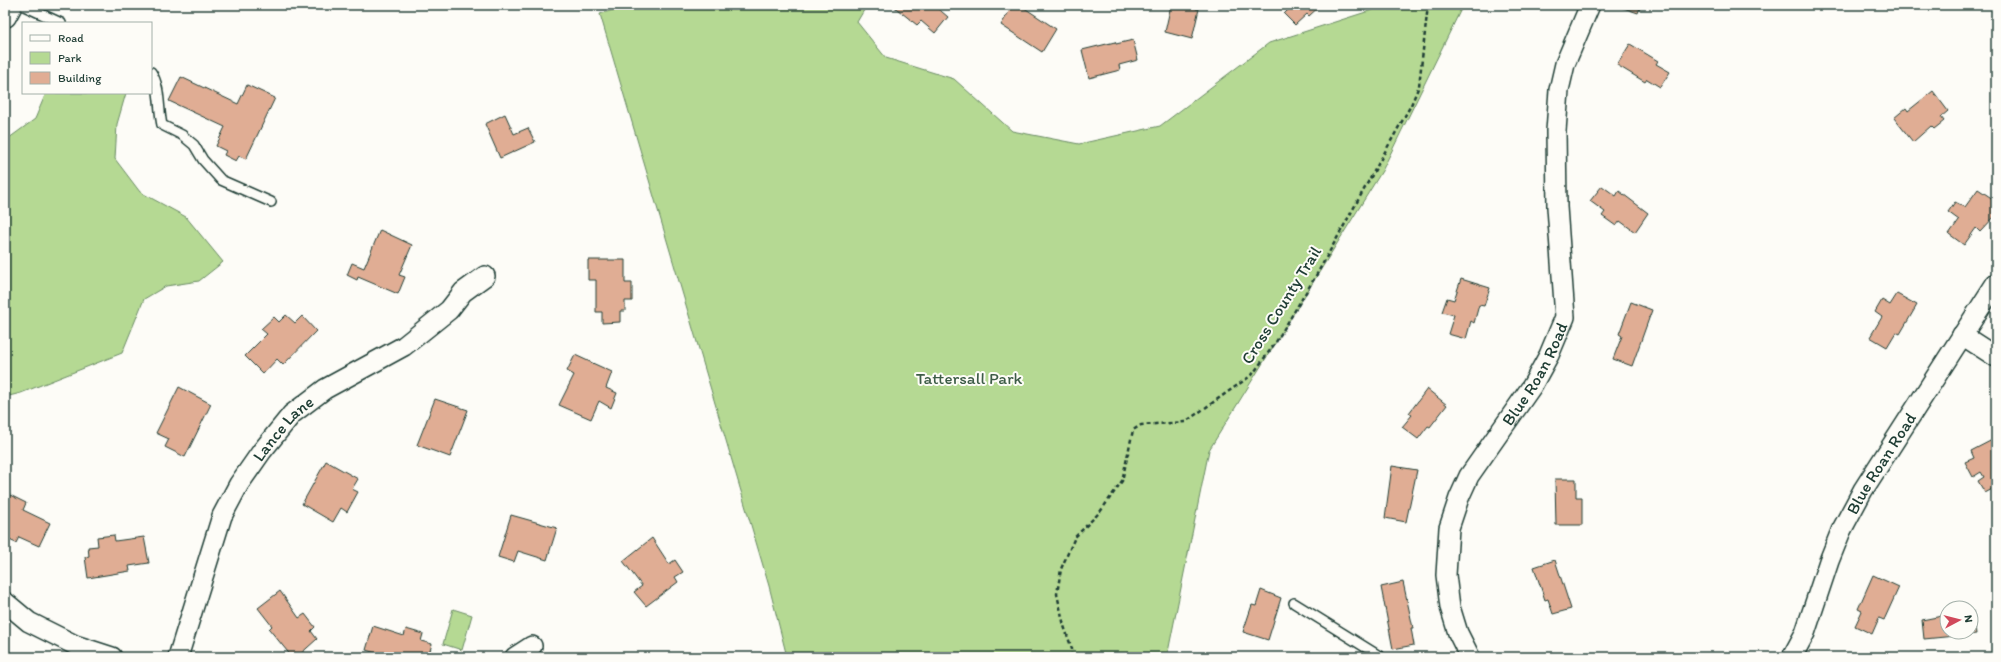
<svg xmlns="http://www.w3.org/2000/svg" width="2001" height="662" font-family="Itim,sans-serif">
<rect width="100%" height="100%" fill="#fdfcf7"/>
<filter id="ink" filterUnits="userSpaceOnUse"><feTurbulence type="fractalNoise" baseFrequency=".025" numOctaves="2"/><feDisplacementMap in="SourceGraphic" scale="8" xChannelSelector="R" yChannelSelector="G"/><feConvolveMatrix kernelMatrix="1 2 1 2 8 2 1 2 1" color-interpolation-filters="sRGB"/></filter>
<g filter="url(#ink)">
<path fill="#b5d993" stroke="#6a8b64" d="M629,5H867L857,22L886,58L954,79L1012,131L1079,144L1160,126L1269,43L1388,5H1463L1382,171L1209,450L1167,657H787L769,586L600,14Z
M46,93H126L117,124L115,159L140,192L186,217L223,262L199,281L166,286L144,299L122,353L21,393L5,397V141L35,119Z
M453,609L472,615L462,650L443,644Z"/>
<path fill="#e0ad94" stroke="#1f3d34" d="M892,5H934L948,17L935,33L921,21L917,25Z
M1013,5H1020L1056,29L1042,52L1001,25Z
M1171,5H1197L1196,9H1199L1192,39L1165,32Z
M1293,5H1321L1309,16L1307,14L1295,25L1284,14Z
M1615,5H1641L1638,13Z
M1133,40L1138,60L1119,65L1120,70L1089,78L1082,50L1115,42L1116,44Z
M1630,44L1658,61L1656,64L1670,72L1660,87L1647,79L1645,82L1617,65Z
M181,77L238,104L247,85L275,98L246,159L239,156L236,161L224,155L226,151L216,146L225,127L169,101Z
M1933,91L1948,111L1941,117L1944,121L1934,129L1931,126L1913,142L1894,118L1906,108L1908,111Z
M505,114L514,134L528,128L535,142L500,158L485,124Z
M1602,186L1616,196L1619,191L1648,213L1635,232L1620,221L1616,226L1602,216L1605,212L1590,201Z
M1978,189L1996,201V215L1980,232L1976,228L1964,245L1949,234L1959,220L1948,212L1955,202L1965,207Z
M380,230L412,245L399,275L405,277L398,294L358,277L357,280L347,275L352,263L364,268Z
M588,260H625V283H632V301H625V311H620V322L602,323V312H596V280H588Z
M1461,279L1490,288L1484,306L1479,305L1474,323L1471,321L1466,339L1448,334L1454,315L1442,312L1447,298L1454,300Z
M1897,294L1917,305L1900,334L1896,332L1887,347L1870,337L1882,317L1875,312L1882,300L1890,305Z
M1631,302L1652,310L1632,366L1613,359L1622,336L1619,334Z
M286,315L295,323L302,316L316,331L283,365L277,359L263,374L245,356L267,334L261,329L274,317L279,322Z
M575,355L612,372L606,388L617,393L611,408L599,401L591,419L559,405L574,375L567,371Z
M179,387L211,404L185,457L165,447L169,439L156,433Z
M1427,389L1447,405L1430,427L1428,426L1418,439L1402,427L1412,415L1409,413Z
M435,399L468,410L450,457L417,445Z
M1996,438V487L1985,493L1978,481L1984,477L1981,472L1973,477L1965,462L1974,458L1971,451Z
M326,461L358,479L352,489L358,492L347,512L341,508L333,522L302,504Z
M1392,466L1417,470L1406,522L1385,518Z
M1555,479H1576V497H1582V525H1556Z
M10,495L26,503L23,510L50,523L39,546L19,537L16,543L5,538V502Z
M511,515L557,528L547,560L518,551L514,562L498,557Z
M114,535L115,541L144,537L149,563L129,566L130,571L88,578L85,557L89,556L88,547L98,546L97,537Z
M652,538L669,564L675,560L683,572L675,577L678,582L646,606L634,592L642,586L623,561Z
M1555,560L1571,609L1553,614L1548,599L1545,600L1534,567Z
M1873,575L1899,587L1884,620L1879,618L1872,634L1855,626L1862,611L1858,609Z
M1403,582L1413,628H1411L1414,645L1393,649L1381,587Z
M1261,590L1281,598L1268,640L1243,632L1252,605L1256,606Z
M280,591L299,618L305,614L315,627L311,631L317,639L297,657H292L269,629L272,626L258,608Z
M1973,611L1976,634L1924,639L1922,620L1947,615V632H1971V612Z
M373,626L404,636L406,629L423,634L421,641L432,644L429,654L434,657H381L382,655L366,650Z"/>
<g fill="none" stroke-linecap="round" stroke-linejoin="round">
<g stroke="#1f3d34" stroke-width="12">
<path id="lane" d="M22,5L61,23
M151,72C161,87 158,108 162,125L182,135L194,145L203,160L221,180L271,202
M1294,603L1381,657"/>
</g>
<g stroke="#1f3d34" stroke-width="22">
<g id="street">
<path d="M1962,335L1996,357"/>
<path d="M5,602L29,622L75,645L112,657"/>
<path id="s1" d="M178,657L222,516L239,484L262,451L292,414L325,389L404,346L449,310L463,292L485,276"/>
<path d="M515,657L532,646"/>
<path id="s2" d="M1470,657L1458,633L1450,607L1446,575L1449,528L1459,498L1469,476L1532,386L1549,355L1565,317L1557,207L1556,131L1559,90L1565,64L1590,5"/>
<path id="s3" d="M1792,657L1805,633L1829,561L1841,531L1863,490L1996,283"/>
</g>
</g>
<g stroke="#1f3d34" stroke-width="25">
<path id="secondary" d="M5,16L11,5"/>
</g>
<path stroke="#1f3d34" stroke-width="2.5" stroke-dasharray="4 3" stroke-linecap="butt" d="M1071,657L1072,649L1064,626L1057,594L1061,569L1075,537L1100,512L1122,481L1133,430L1141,425L1185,422L1252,375L1276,342L1317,274L1411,105L1419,86L1428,5"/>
<use href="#lane" stroke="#fdfcf7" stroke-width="9"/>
<use href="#street" stroke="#fdfcf7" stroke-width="19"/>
<use href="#secondary" stroke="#fdfcf7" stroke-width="22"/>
</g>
</g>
<g text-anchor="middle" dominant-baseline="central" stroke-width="4" stroke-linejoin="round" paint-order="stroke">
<g font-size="17" fill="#1f3d34" stroke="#fdfcf7">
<text transform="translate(1281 305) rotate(-58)">Cross County Trail</text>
<text stroke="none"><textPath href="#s2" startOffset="311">Blue Roan Road</textPath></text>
<text stroke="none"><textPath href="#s1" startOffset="255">Lance Lane</textPath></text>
<text stroke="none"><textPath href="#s3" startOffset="214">Blue Roan Road</textPath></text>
</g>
<g font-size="17" fill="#3d5c47" stroke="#fdfcf7">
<text x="969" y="378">Tattersall Park</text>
</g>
</g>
<rect width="2001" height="662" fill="none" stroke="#fdfcf7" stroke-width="20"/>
<rect x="10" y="10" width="1981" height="642" fill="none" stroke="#1f3d34" stroke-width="1.5" filter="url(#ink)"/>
<rect x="22" y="22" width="130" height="72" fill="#fdfcf7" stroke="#a4b0a9"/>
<rect x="30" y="35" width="20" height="6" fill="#fdfcf7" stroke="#a4b0a9"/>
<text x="58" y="42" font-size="12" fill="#1f3d34">Road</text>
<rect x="30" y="52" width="20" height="12" fill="#b5d993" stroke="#a4b0a9"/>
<text x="58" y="62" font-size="12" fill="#1f3d34">Park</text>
<rect x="30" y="72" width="20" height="12" fill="#e0ad94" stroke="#a4b0a9"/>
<text x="58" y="82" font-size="12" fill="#1f3d34">Building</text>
<g transform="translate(1959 620) rotate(83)"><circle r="19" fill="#fdfcf7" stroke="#a4b0a9"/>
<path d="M0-3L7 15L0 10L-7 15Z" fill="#d1495b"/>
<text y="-6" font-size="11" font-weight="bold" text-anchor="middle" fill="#1f3d34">N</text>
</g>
</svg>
